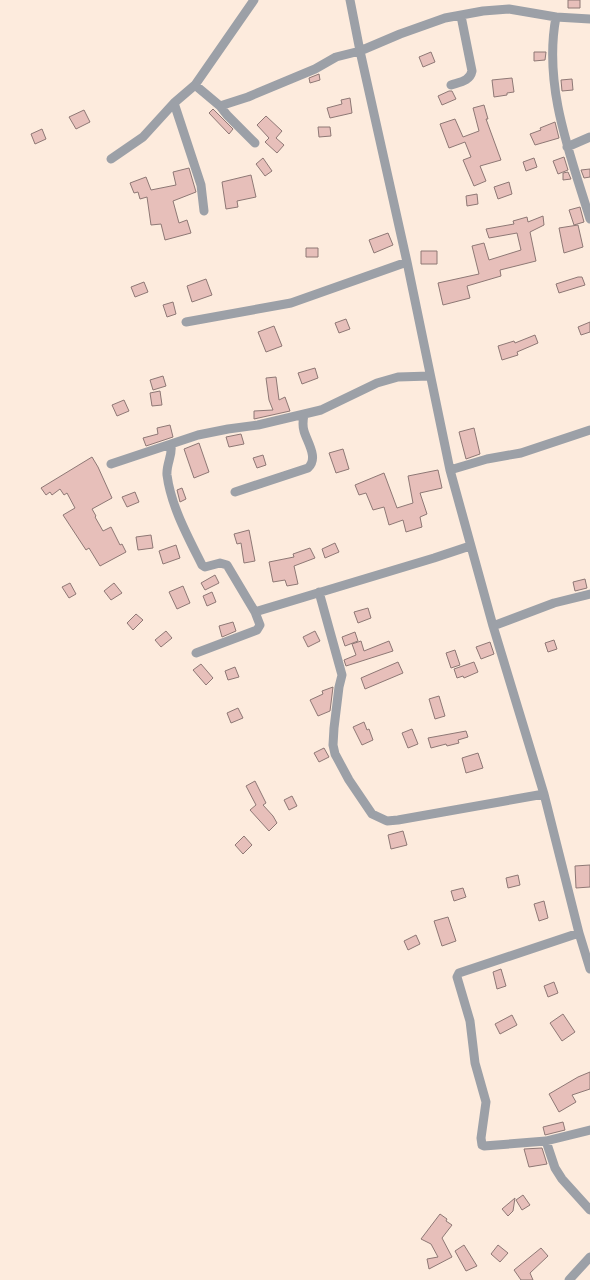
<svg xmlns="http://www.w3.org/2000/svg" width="590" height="1280" font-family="'Archivo Narrow',sans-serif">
<rect width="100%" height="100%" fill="#fdebdd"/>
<path fill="#e7bfba" stroke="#8e7875" d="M568,0H580V8H568Z
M431,52L435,62L423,67L419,57Z
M534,52H546L545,60L534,61Z
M319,74L320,80L310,83L309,78Z
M512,78L514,92L507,93V95L494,97L492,80Z
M572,79L573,90L562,91L561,80Z
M449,91H452L456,99L442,105L438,96Z
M350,98L352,113L330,118L327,108L342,104L341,100Z
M484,105L488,119H486L501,160L480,166L486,181L474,186L463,160L471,157L465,142L449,148L440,124L455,119L463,137L479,131L473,108Z
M213,109L233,129L229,134L209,113Z
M84,110L90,122L76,129L69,117Z
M266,116L282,131L276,138L284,145L277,153L265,142L269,138L257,125Z
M555,122L559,138L535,145L530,134L541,130L540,128Z
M318,127H330L331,136L319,137Z
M42,129L46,139L35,144L31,134Z
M564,157L568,170L558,174L553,161Z
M263,158L272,171L265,176L256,164Z
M534,158L537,167L526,171L523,162Z
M189,168L196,192L173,201L179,223L187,220L191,233L165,240L161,224L151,225L147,197L140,199L138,192L134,193L130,183L146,177L151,190L176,185L173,172Z
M590,169V177L584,178L581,170Z
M568,172L571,179L563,180V173Z
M251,175L256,197L237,201L238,207L226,209L222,182Z
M509,182L512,194L498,199L494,187Z
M477,194L478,204L467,206L466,196Z
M580,207L584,222L574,225L569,210Z
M543,216L544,225L530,232L536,261L500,270L501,276L467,286L470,298L443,305L438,283L479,274L472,246L484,243L489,260L521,250L517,233L489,238L486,229L514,224L513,221L527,217L528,222Z
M578,225L583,247L564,253L559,228Z
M388,233L393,245L374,253L369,240Z
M306,248H318V257H306Z
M421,251H437V264H421Z
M578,277H582L585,285L559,293L556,284Z
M206,279L212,295L192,302L187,286Z
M144,282L148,292L135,297L131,287Z
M173,302L176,314L167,317L163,305Z
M346,319L350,329L339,333L335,323Z
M590,322V332L581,335L578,327Z
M274,326L282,346L266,352L258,332Z
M535,335L538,343L517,352L518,355L502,360L498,346L514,341L515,343Z
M315,368L318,378L302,384L298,373Z
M163,376L166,386L153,390L150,380Z
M276,377L279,400L285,397L290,411L254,419V411L273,410L269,400L266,378Z
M160,391L162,405L152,406L150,393Z
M124,400L129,411L117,416L112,405Z
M170,425L173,437L146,446L143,438L158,434L157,428Z
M474,428L480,454L466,459L459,432Z
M241,434L244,444L229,447L226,437Z
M199,443L209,472L194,478L184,449Z
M343,449L349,469L336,473L329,453Z
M263,455L266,465L257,468L253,458Z
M92,457L98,467L112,498L92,509L96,516L95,517L103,531L111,527L120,545L122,544L126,552L100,566L89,548L86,550L63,515L75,508L67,493L64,495L60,489L52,495L50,492L46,495L41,488Z
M438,470L442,488L420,493L427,514L420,517L422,527L406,532L403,520L389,525L384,507L373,510L366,493L359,495L355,485L384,473L397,508L413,503L408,476Z
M182,488L186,499L180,502L177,490Z
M135,492L139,502L127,507L122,497Z
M249,530L255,561L244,563L241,543L237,544L234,534Z
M151,535L153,548L138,550L136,537Z
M335,543L339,552L325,558L322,549Z
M176,545L180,558L163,564L159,551Z
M310,548L315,558L294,566L298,584L287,586L285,580L273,582L269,562L294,557L293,554Z
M215,575L219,583L205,590L201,583Z
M585,579L587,588L575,591L573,582Z
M70,583L76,594L69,598L62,587Z
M114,583L122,593L111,600L104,591Z
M183,586L190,603L177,609L169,592Z
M212,592L216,602L207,606L203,596Z
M368,608L371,618L358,623L354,612Z
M136,614L143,620L133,630L127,623Z
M233,622L236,631L222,637L219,626Z
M166,631L172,638L161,647L155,640Z
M315,631L320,641L308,647L303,637Z
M355,632L358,641L345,646L342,637Z
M554,640L557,649L548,652L545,643Z
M361,641L364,651L389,641L393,651L346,666L344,660L356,655L352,644Z
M490,642L494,654L481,659L476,647Z
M455,650L460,665L451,668L446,653Z
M398,662L403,673L365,689L361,678Z
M474,662L478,672L464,678L463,676L457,678L454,669Z
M201,664L213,678L206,685L193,670Z
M235,667L239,677L228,680L225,671Z
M333,687L330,711L318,716L310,700L323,694L322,691Z
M439,696L445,716L435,719L429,699Z
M238,708L243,718L231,723L227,713Z
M364,722L367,730L369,729L373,740L362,745L353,727Z
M412,729L418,744L408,748L402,733Z
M466,731L468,737L458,740L459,743L447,746L446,744L431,748L428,738Z
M324,748L329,757L319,762L314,753Z
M478,753L483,768L466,773L462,758Z
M255,781L266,803L263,805L273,816L277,823L269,831L250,810L256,805L246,786Z
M292,796L297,806L289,810L284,800Z
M403,831L407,845L391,849L388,835Z
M244,836L252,845L243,854L235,845Z
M590,865V887L576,888L575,866Z
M518,875L520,885L508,888L506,878Z
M463,888L466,897L454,901L451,891Z
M544,901L548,918L539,921L534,904Z
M448,917L456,941L442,946L434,921Z
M416,935L420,944L408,950L404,941Z
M501,969L506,986L497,989L493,972Z
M554,982L558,993L548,997L544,986Z
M563,1014L575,1032L562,1041L550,1023Z
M512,1015L517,1025L500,1034L495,1024Z
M590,1072V1089L572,1095L576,1102L559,1112L549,1094L578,1077Z
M563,1122L565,1130L545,1135L543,1127Z
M542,1148L547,1164L529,1167L524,1149Z
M523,1195L530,1205L522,1210L516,1200Z
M515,1198L513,1211L508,1216L502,1209Z
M440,1214L447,1219L446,1221L452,1225L442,1238L452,1257L429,1269L427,1259L438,1257L431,1244L421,1239Z
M464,1245L477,1266L466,1271L455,1251Z
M498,1245L508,1253L500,1262L491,1254Z
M541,1248L548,1256L530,1273L533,1280H521L514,1270Z"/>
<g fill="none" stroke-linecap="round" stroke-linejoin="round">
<path stroke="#9ca0a7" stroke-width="9" d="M350,0L360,51L407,262L450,470L493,626L544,794L579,933L590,969
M556,17C543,86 570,154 590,219
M195,85L220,106L248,97L315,69L336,57L360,51L400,34L445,18L483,11L509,9L556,17L590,19
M451,85C460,82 470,81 472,71L461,16
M174,103L201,185L204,211
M220,106L227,115L255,143
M567,147L590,137
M111,159L143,137L174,103L195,85L254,0
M186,322L291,303L407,262
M171,444C173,455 166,464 167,475C171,506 188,537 202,565L205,567L220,563L227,565L255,612L434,558L470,546
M111,464L198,435L228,429L258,425L321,410L377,383L398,377L430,376
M450,470L487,459L521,453L590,430
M235,492L308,468C319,458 307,442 304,431C302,425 303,420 304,414
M319,592L342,675L339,687L334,728L333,745L335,754L349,780L372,814L387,821L398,820L544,794
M493,626L554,603L590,594
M196,653L257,630L260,625L255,612
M579,933L459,973L457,977L470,1021L475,1063L486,1102L481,1138L482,1145L484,1146L546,1141L590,1130
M546,1141L555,1168L562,1179L590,1210
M569,1280L590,1257"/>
</g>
</svg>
